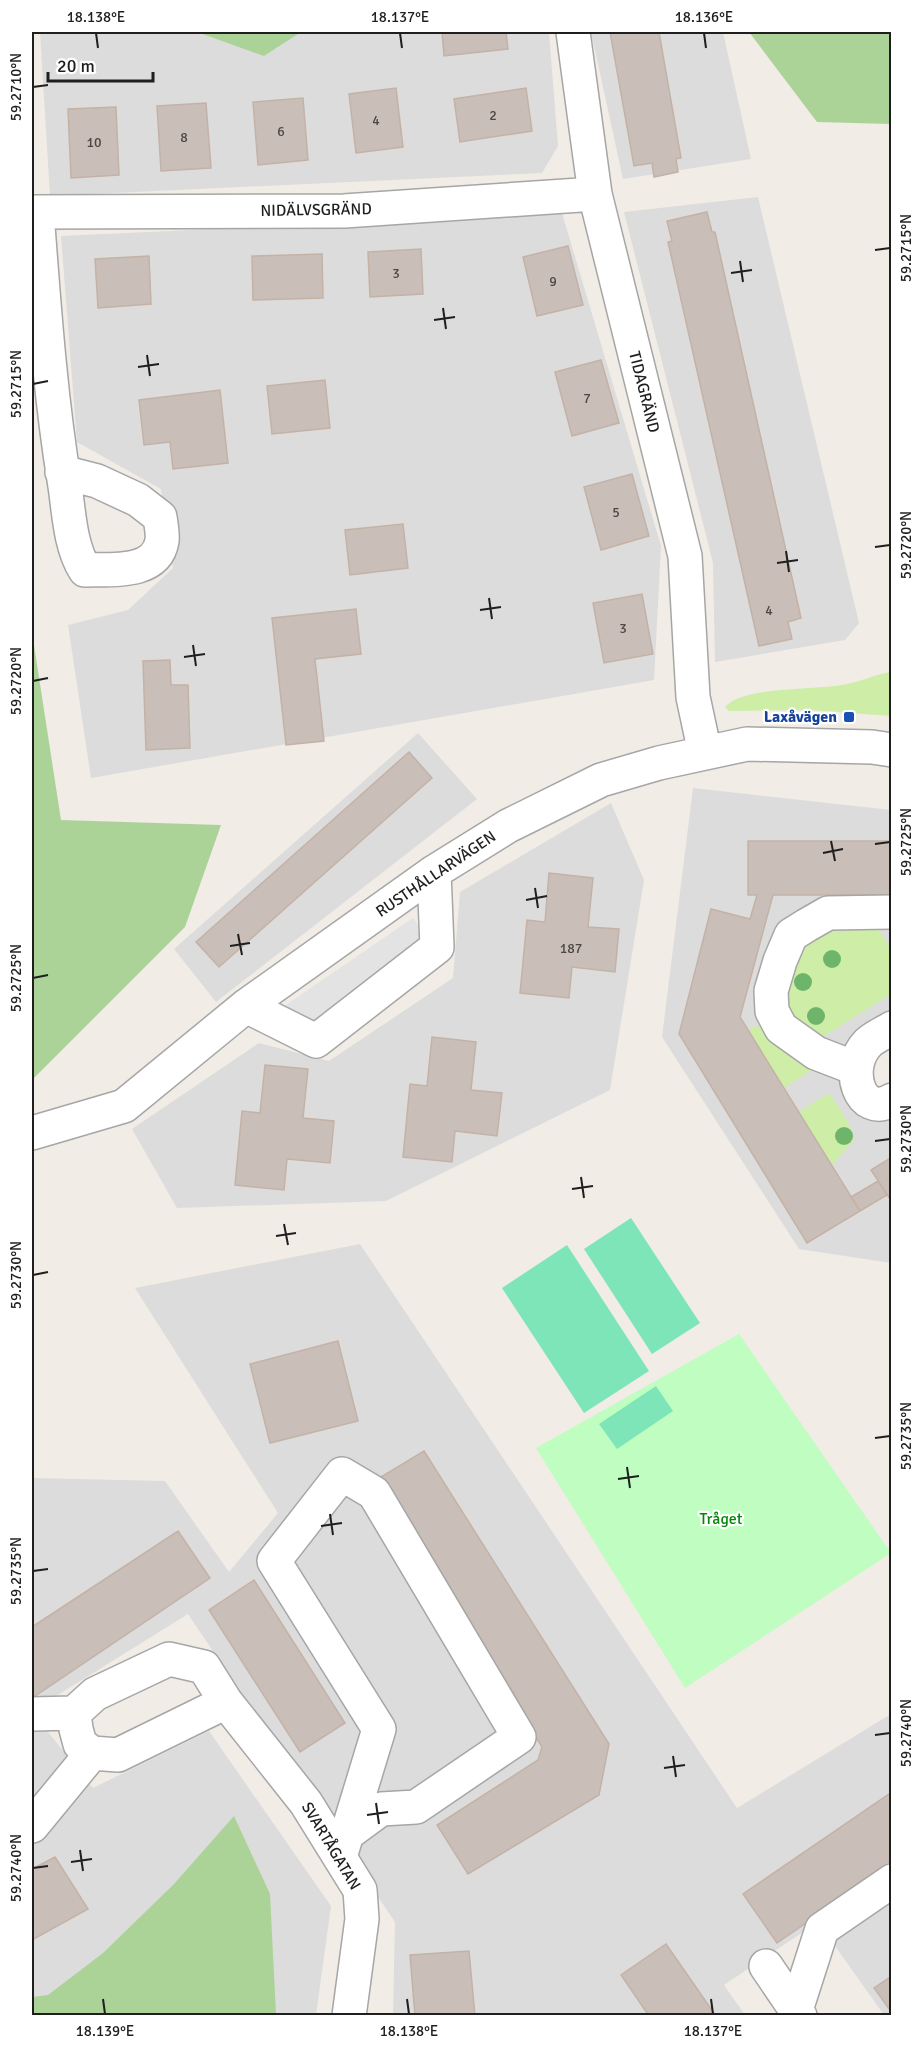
<svg xmlns="http://www.w3.org/2000/svg" width="923" height="2047" font-family="Signika,sans-serif">
<rect width="100%" height="100%" fill="#f1ece5"/>
<path fill="#dddcdc" d="M40,32H549L558,146L542,173L50,196Z
M591,32H723L751,159L623,179Z
M758,197L859,623L845,640L715,662L713,563L624,212Z
M562,213L661,546L654,680L91,778L68,625L128,610L173,568L161,489L77,442L61,236Z
M418,733L477,799L216,1002L174,949Z
M693,788L891,810V1019L836,1068L891,1116V1263L799,1249L662,1037Z
M611,803L644,880L610,1090L386,1201L177,1208L132,1129L259,1043L329,1061L453,978L460,892Z
M360,1244L737,1808L891,1714V2015H884L818,1922L724,1985L745,2015H393L395,1922L188,1614L32,1711V1478L165,1481L229,1572L278,1513L135,1288Z
M32,1712L93,1788L209,1731L331,1906L316,2015H32Z"/>
<path fill="#ceeea8" d="M891,672V716L810,710L729,711L725,707C744,685 817,691 847,684C862,681 876,674 891,672Z
M873,921L891,949V994L821,1038L807,1034L782,1004L803,934Z
M760,1026L812,1067V1070L784,1088L749,1031L752,1027Z
M829,1093C836,1104 856,1129 853,1141L832,1165L799,1112Z"/>
<path fill="#acd397" d="M197,32H301L264,56Z
M749,32H891V124L817,122Z
M32,632L61,820L221,825L185,927L32,1080Z
M234,1816L270,1894L276,2014L274,2016L32,2015V1997L48,1995L103,1953L174,1884Z"/>
<path fill="#bffdc1" d="M739,1334L891,1553L685,1688L536,1448Z"/>
<path fill="#7ee5b8" d="M631,1218L700,1323L652,1354L584,1249Z
M567,1245L649,1371L584,1413L502,1288Z
M656,1386L673,1411L617,1449L599,1424Z"/>
<path fill="#e3e3e3" d="M413,918L427,938L311,1027L286,1005Z"/>
<path fill="#c9beb8" stroke="#c4b2a6" stroke-width="1.5" d="M442,32H506L508,49L444,56Z
M610,32H659L681,158L676,159L678,172L654,177L652,163L634,166Z
M396,88L403,147L356,153L349,94Z
M526,88L532,131L460,142L454,99Z
M303,98L308,160L258,165L253,102Z
M206,103L211,168L161,171L157,106Z
M116,107L119,175L71,178L68,109Z
M707,212L712,232H715L801,618L788,622L792,639L759,646L668,242L672,241L667,221Z
M568,246L583,305L537,316L523,257Z
M421,249L423,294L370,297L368,252Z
M322,254L323,298L253,300L252,256Z
M149,256L151,304L98,308L95,259Z
M601,360L619,423L572,436L555,372Z
M325,380L330,428L272,434L267,386Z
M220,390L228,463L173,469L170,442L144,445L139,400Z
M632,474L649,536L601,550L584,487Z
M403,524L408,568L350,575L345,530Z
M642,594L653,654L604,663L593,603Z
M356,609L361,654L315,659L324,741L286,745L272,618Z
M170,660L171,685H188L190,748L146,750L143,661Z
M409,752L432,778L219,967L196,942Z
M748,841H892V895H773L740,1017L860,1211L807,1243L679,1034L711,909L750,919L757,895H748Z
M549,873L593,878L588,927L619,929L615,972L572,967L569,998L520,993L527,920L545,922Z
M432,1037L476,1042L471,1090L502,1093L497,1136L455,1131L452,1162L403,1157L410,1084L427,1086Z
M265,1065L308,1069L303,1118L334,1121L330,1163L287,1159L284,1190L235,1185L242,1111L260,1113Z
M892,1157V1202L871,1170Z
M878,1181L887,1195L860,1211L851,1197Z
M338,1341L358,1421L270,1443L250,1364Z
M424,1451L609,1744L599,1795L468,1874L437,1825L538,1760L542,1747L376,1480Z
M178,1531L210,1578L32,1698V1627Z
M254,1580L345,1723L300,1752L209,1610Z
M892,1792V1864L777,1943L743,1894Z
M55,1857L88,1909L32,1940V1869Z
M666,1944L716,2016H649L621,1975Z
M469,1951L475,2016H415L410,1955Z
M892,1976V2013L874,1988Z"/>
<g fill="none" stroke-linecap="round" stroke-linejoin="round">
<g stroke="#a6a6a6" stroke-width="36">
<path id="minor" d="M573,32L595,194L685,556L693,697L705,753
M32,212L344,211L595,194
M37,213C44,304 50,395 65,486C69,513 70,546 85,570C110,569 156,575 162,541C163,534 161,525 160,517L138,500L97,481L62,472
M246,1006L316,1041L437,947L434,872
M892,1028C884,1033 874,1037 868,1043C844,1067 859,1119 892,1100
M855,1068L816,1053L781,1028L772,1011L771,991L780,961L791,935L807,925L828,913L892,912
M32,1133L124,1106L246,1006L434,872L508,826L601,780L659,763L747,744L872,747L892,750
M226,1702L118,1755L92,1753L80,1744L76,1729L74,1713L95,1694L169,1659L204,1667L226,1702L306,1803L360,1890L362,1919L349,2016
M32,1714L74,1713
M32,1826L92,1753
M340,1857L379,1729L274,1561L342,1474L374,1493L519,1737L416,1807L381,1809L347,1834
M766,1966L800,2016
M796,2010L822,1929L892,1881"/>
</g>
<use href="#minor" stroke="#fff" stroke-width="33"/>
</g>
<g fill="#6fb46b">
<circle cx="832" cy="959" r="9"/>
<circle cx="803" cy="982" r="9"/>
<circle cx="816" cy="1016" r="9"/>
<circle cx="844" cy="1136" r="9"/>
</g>
<path fill="none" stroke="#1f1f1f" stroke-width="2" d="M96,33L98,48M400,33L402,48M704,33L706,48M33,87L48,85M875,250L890,248M740,261L743,282M731,273L752,270M443,308L446,329M434,320L455,317M147,355L150,376M138,367L159,364M33,384L48,381M875,547L890,545M786,551L789,572M777,563L798,560M489,598L492,619M480,610L501,607M193,645L196,666M184,657L205,654M33,681L48,678M831,841L835,861M875,844L890,842M823,853L843,849M535,888L538,908M526,900L547,896M238,934L242,955M230,946L250,943M33,978L48,975M875,1141L890,1139M581,1177L584,1198M572,1189L593,1186M284,1224L288,1245M276,1236L296,1233M33,1275L48,1272M875,1438L890,1436M627,1467L630,1488M618,1479L639,1476M330,1514L333,1535M321,1526L342,1523M33,1571L48,1569M875,1735L890,1733M673,1756L676,1777M664,1768L685,1765M376,1803L379,1824M367,1815L388,1812M80,1850L83,1871M71,1862L92,1859M33,1868L48,1866M103,1999L105,2014M407,1999L409,2014M711,1999L713,2014"/>
<rect fill="#1a4fb4" stroke="#fff" stroke-width="2" x="843" y="711" width="12" height="12" rx="3"/>
<g text-anchor="middle" dominant-baseline="central" stroke-width="4.5" stroke-linejoin="round" paint-order="stroke">
<g font-size="14" fill="#4a4745">
<text x="493" y="115">2</text>
<text x="376" y="120">4</text>
<text x="281" y="131">6</text>
<text x="184" y="137">8</text>
<text x="94" y="142">10</text>
<text x="396" y="273">3</text>
<text x="553" y="281">9</text>
<text x="587" y="398">7</text>
<text x="616" y="512">5</text>
<text x="769" y="610">4</text>
<text x="623" y="628">3</text>
<text x="571" y="948">187</text>
</g>
<g font-size="16" fill="#1f1f1f" stroke="#fff">
<text transform="translate(316 210) rotate(-1)">NIDÄLVSGRÄND</text>
<text transform="translate(644 392) rotate(76)">TIDAGRÄND</text>
<text transform="translate(436 874) rotate(-34)">RUSTHÅLLARVÄGEN</text>
<text transform="translate(331 1846) rotate(59)">SVARTÅGATAN</text>
</g>
<g font-size="16" font-weight="bold" fill="#164399" stroke="#fff" text-anchor="end">
<text x="837" y="717">Laxåvägen</text>
</g>
<g font-size="16" fill="#048708" stroke="#fff">
<text x="721" y="1519">Tråget</text>
</g>
</g>
<rect width="923" height="2047" fill="none" stroke="#ffffff" stroke-width="66"/>
<path d="M48 72v9h105v-9" fill="none" stroke="#1f1f1f" stroke-width="3"/>
<text x="57" y="72" font-size="18" fill="#1f1f1f" stroke="#ffffff" stroke-width="4.5" paint-order="stroke">20 m</text>
<rect x="33" y="33" width="857" height="1981" fill="none" stroke="#1f1f1f" stroke-width="2"/>
<g font-size="15" text-anchor="middle" fill="#1f1f1f">
<text x="96" y="22">18.138°E</text>
<text x="400" y="22">18.137°E</text>
<text x="704" y="22">18.136°E</text>
<text transform="translate(16 87) rotate(-90)" y="5">59.2710°N</text>
<text transform="translate(906 248) rotate(-90)" y="5">59.2715°N</text>
<text transform="translate(16 384) rotate(-90)" y="5">59.2715°N</text>
<text transform="translate(906 545) rotate(-90)" y="5">59.2720°N</text>
<text transform="translate(16 681) rotate(-90)" y="5">59.2720°N</text>
<text transform="translate(906 842) rotate(-90)" y="5">59.2725°N</text>
<text transform="translate(16 978) rotate(-90)" y="5">59.2725°N</text>
<text transform="translate(906 1139) rotate(-90)" y="5">59.2730°N</text>
<text transform="translate(16 1275) rotate(-90)" y="5">59.2730°N</text>
<text transform="translate(906 1436) rotate(-90)" y="5">59.2735°N</text>
<text transform="translate(16 1571) rotate(-90)" y="5">59.2735°N</text>
<text transform="translate(906 1733) rotate(-90)" y="5">59.2740°N</text>
<text transform="translate(16 1868) rotate(-90)" y="5">59.2740°N</text>
<text x="105" y="2036">18.139°E</text>
<text x="409" y="2036">18.138°E</text>
<text x="713" y="2036">18.137°E</text>
</g>
</svg>
